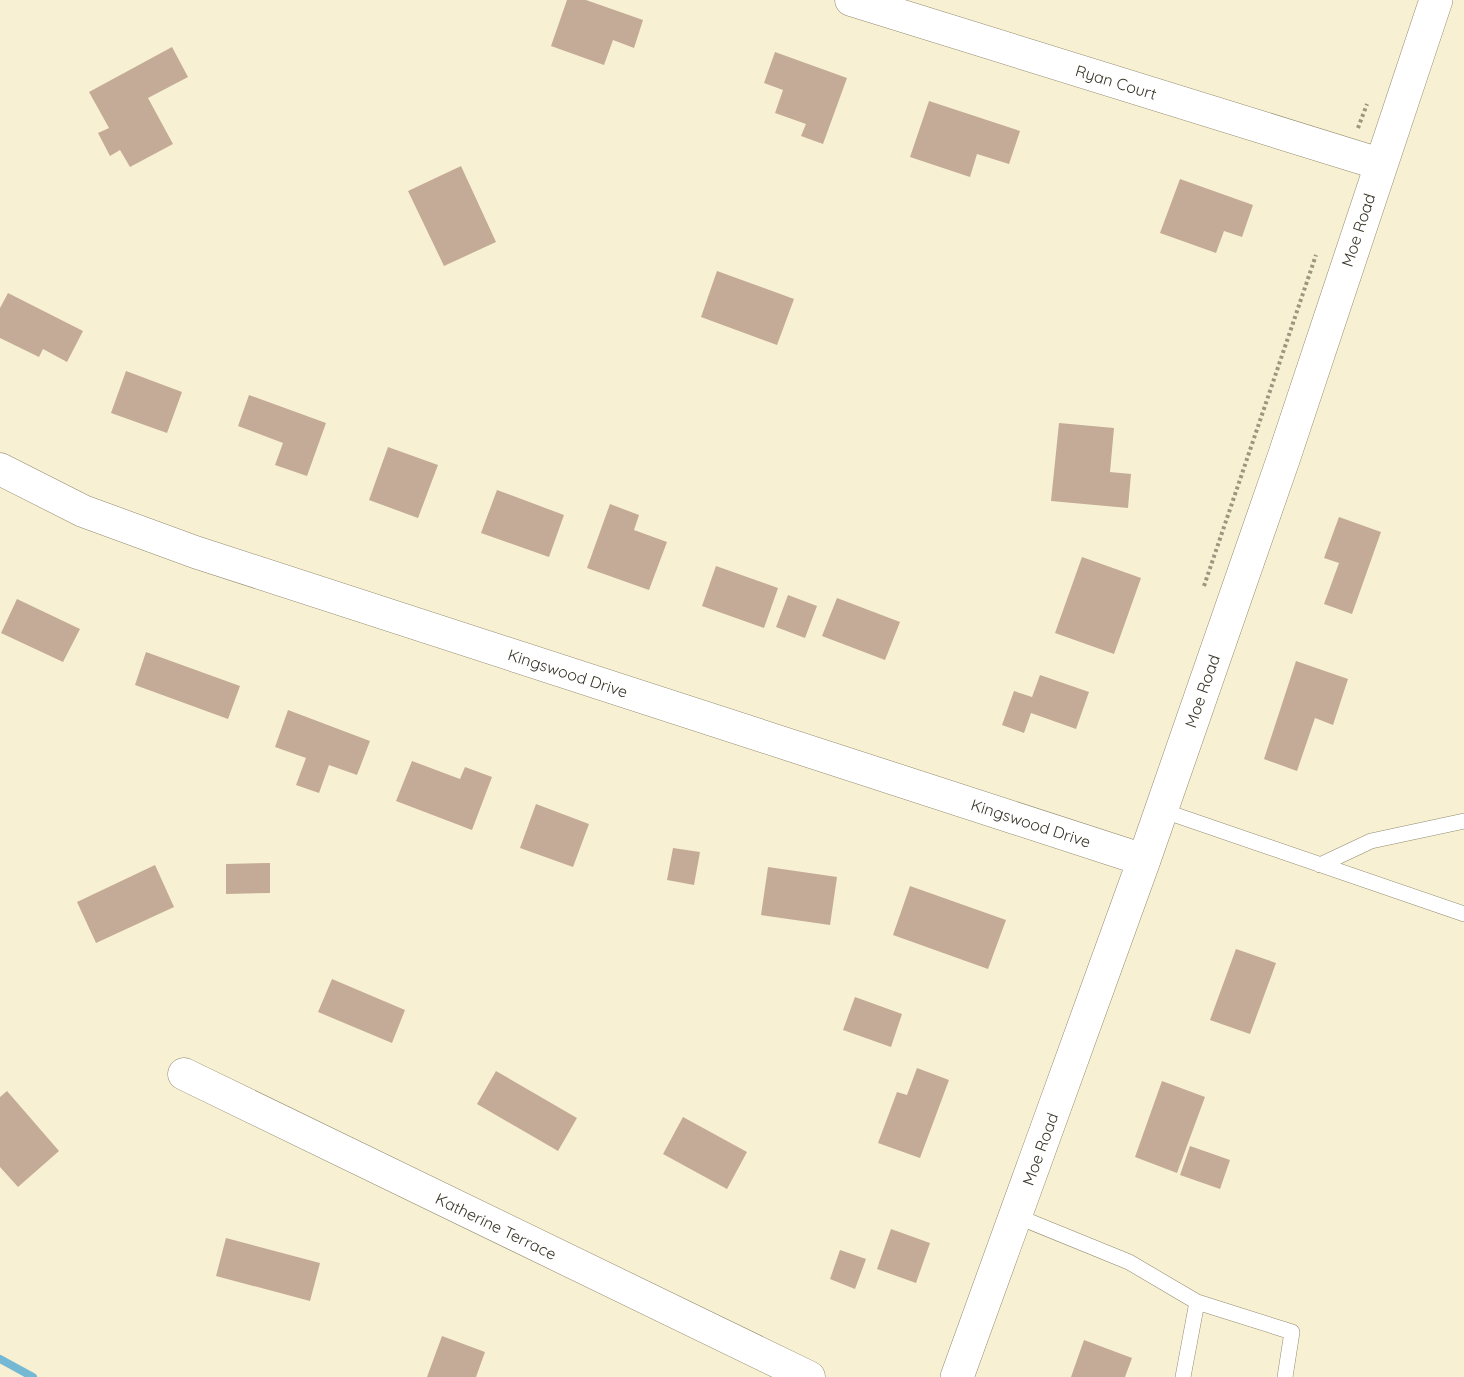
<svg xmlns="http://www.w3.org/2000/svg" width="1464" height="1377" font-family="Quicksand,sans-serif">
<rect width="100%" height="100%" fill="#f8f0d2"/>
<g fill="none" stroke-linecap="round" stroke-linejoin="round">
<path stroke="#74b8d3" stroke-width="8" d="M0,1359L33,1377"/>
</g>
<path fill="#c4ab98" d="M567,0H586L643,20L634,48L613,40L604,65L551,46Z
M172,47L188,77L148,98L173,144L130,167L120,150L110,156L98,133L109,128L89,92Z
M775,52L847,78L823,144L801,136L806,124L775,113L783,90L764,83Z
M929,101L1020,131L1009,164L977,154L970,177L910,157Z
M461,166L496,242L444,266L408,191Z
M1180,179L1253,205L1242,237L1224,231L1216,253L1160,233Z
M717,271L794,299L777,345L701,317Z
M8,293L83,331L67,362L43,349L39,357L0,338V308Z
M126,371L182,392L167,433L111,413Z
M249,395L326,423L307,476L275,465L283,443L238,426Z
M1059,423L1114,428L1110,472L1131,474L1128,508L1051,501Z
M388,447L438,465L418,518L369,500Z
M497,490L564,515L549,557L481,533Z
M610,504L639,515L634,530L667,542L649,590L587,568Z
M1339,517L1381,532L1352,614L1324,604L1339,563L1324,558Z
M1082,557L1141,578L1114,654L1055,633Z
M716,566L778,588L764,628L702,606Z
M788,595L817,606L805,638L776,627Z
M837,598L900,622L885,660L822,636Z
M17,599L80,629L63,662L1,633Z
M146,652L240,686L228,719L135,685Z
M1296,661L1348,679L1333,725L1315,718L1297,771L1264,759Z
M1040,675L1089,692L1076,729L1031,713L1024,733L1002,725L1014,691L1032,697Z
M288,710L370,741L357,775L329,765L319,793L296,785L306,758L275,747Z
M412,761L460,779L465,767L492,777L472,830L396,801Z
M536,804L589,824L573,867L520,848Z
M673,848L700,852L694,885L667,880Z
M270,863V893L226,894V864Z
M155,865L174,907L96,943L77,902Z
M768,867L837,877L830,925L761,915Z
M910,886L1006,920L988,969L893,935Z
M1236,949L1276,963L1250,1034L1210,1020Z
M332,979L405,1010L392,1043L318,1012Z
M855,997L902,1014L891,1047L843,1030Z
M917,1068L949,1080L920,1158L878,1143L897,1092L907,1095Z
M496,1071L577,1118L558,1151L477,1104Z
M1162,1081L1205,1097L1177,1173L1135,1157Z
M7,1091L59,1151L18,1187L0,1167V1097Z
M683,1117L747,1152L727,1189L663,1154Z
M1190,1146L1230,1160L1220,1189L1180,1175Z
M891,1229L930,1243L916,1283L877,1269Z
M226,1238L320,1263L310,1301L216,1276Z
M840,1250L866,1259L855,1289L830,1279Z
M442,1336L485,1352L476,1377H427Z
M1084,1340L1132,1358L1125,1377H1071Z"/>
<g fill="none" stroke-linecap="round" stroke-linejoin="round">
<g stroke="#928a6f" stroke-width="16">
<path id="service" d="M1161,810L1464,914
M1320,865L1371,841L1464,821
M1016,1216L1129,1262L1197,1302L1292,1332L1285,1377
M1183,1377L1197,1302"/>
</g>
<g stroke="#928a6f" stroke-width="33">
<path id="minor" d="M851,0L1380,164
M0,469L83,511L195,552L1144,860
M184,1074L809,1377"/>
</g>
<g stroke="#928a6f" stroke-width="34">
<path id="tertiary" d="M957,1377L1144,860L1284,457L1436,0"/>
</g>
<path stroke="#9c9681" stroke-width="4" stroke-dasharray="3 3" stroke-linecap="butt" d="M1358,128L1367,104
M1204,586L1316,255"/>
<use href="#service" stroke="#fff" stroke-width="15"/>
<use href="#minor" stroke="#fff" stroke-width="32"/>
<use href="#tertiary" stroke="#fff" stroke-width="33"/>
</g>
<g text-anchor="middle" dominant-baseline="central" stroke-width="5" stroke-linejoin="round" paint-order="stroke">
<g font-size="16" fill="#373428" stroke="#fff">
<text transform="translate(1116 82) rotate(17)">Ryan Court</text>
<text transform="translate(1358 230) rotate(-72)">Moe Road</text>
<text transform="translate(568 673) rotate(18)">Kingswood Drive</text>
<text transform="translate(1202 691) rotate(-71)">Moe Road</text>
<text transform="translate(1031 823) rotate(18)">Kingswood Drive</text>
<text transform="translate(1040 1149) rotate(-70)">Moe Road</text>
<text transform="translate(496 1226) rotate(26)">Katherine Terrace</text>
</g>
</g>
</svg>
